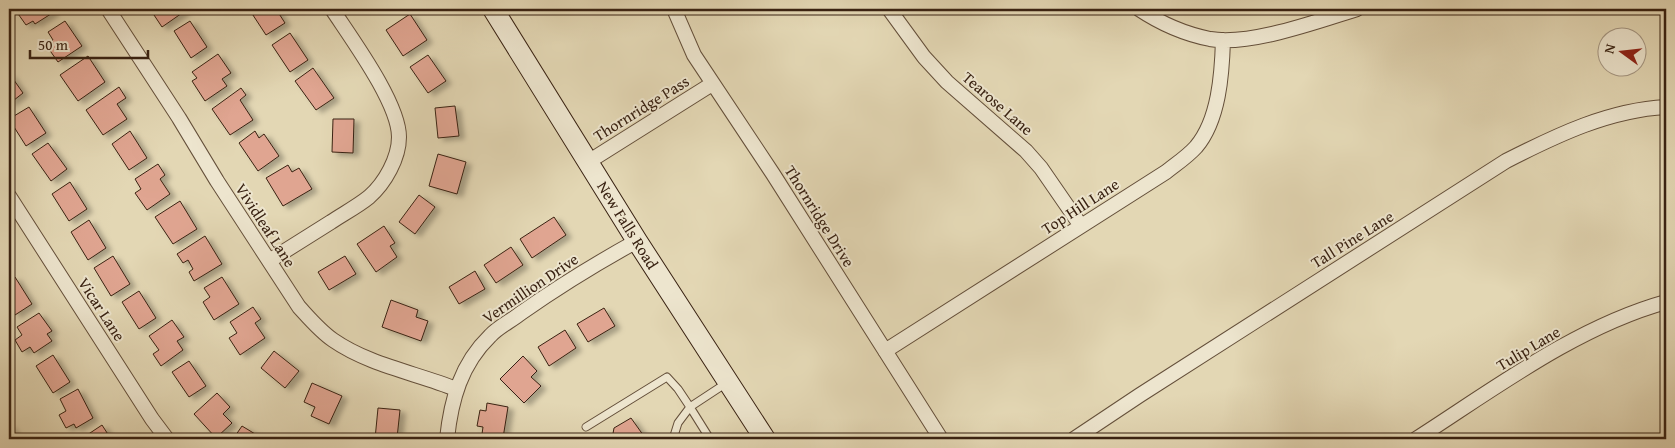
<svg xmlns="http://www.w3.org/2000/svg" width="1675" height="448" font-family="'Gentium Book Plus',serif">
<defs>
<filter id="shadow"><feDropShadow dx="5.5" dy="3" stdDeviation="2.5" flood-color="#0004"/></filter>
</defs>
<rect width="100%" height="100%" fill="#e3d7b4"/>
<filter id="stains"><feTurbulence type="fractalNoise" baseFrequency=".004" numOctaves="4"/><feColorMatrix values="0 0 0 0 .2 0 0 0 0 .09 0 0 0 0 .02 0 0 0 .5 -.17"/></filter>
<radialGradient id="worn" r=".72"><stop offset=".6" stop-color="#630" stop-opacity="0"/><stop offset="1" stop-color="#630" stop-opacity=".3"/></radialGradient>
<path fill="#e0a591" stroke="#392212" filter="url(#shadow)" d="M20,9H52L54,12L35,24L33,21L26,25L16,11Z
M150,9H184L185,11L162,27Z
M249,9H276L285,23L266,35Z
M410,14L427,40L403,56L386,30Z
M65,21L82,46L58,62L46,45L53,40L48,32Z
M190,21L207,47L191,58L174,31Z
M290,33L308,60L290,72L272,45Z
M218,54L231,73L222,79L227,86L205,101L192,81L197,78L192,72Z
M428,55L446,81L428,93L410,67Z
M88,56L105,82L78,101L60,75Z
M313,68L334,98L316,110L295,81Z
M9,73L23,93L9,104Z
M119,87L126,98L117,104L127,119L103,135L86,110Z
M241,88L246,95L240,100L253,120L230,135L212,109Z
M455,106L459,136L438,138L435,108Z
M29,107L46,133L26,146L9,119Z
M333,119H354L353,153L332,152Z
M130,131L147,158L129,170L112,144Z
M255,131L259,138L264,134L279,156L258,171L239,143Z
M48,143L67,169L51,181L32,154Z
M438,154L466,162L457,194L429,186Z
M158,164L165,175L160,179L170,194L147,210L135,193L141,189L135,179Z
M288,165L292,172L299,168L312,189L283,206L266,178Z
M70,182L87,209L69,221L52,194Z
M419,195L435,207L415,234L399,222Z
M180,201L197,229L173,244L155,217Z
M554,217L566,235L532,258L520,239Z
M89,220L106,248L88,260L71,232Z
M384,226L395,243L390,246L397,257L376,272L357,244Z
M205,236L222,264L194,281L189,272L193,269L188,260L183,263L177,254Z
M511,247L523,265L496,283L484,265Z
M113,256L130,284L111,296L94,268Z
M345,256L356,274L329,290L318,272Z
M475,271L485,289L459,304L449,287Z
M15,277L32,304L15,315L9,306V281Z
M222,277L239,304L214,320L203,302L210,297L204,288Z
M139,291L156,318L139,329L122,302Z
M391,300L418,310L416,317L428,321L421,341L382,327Z
M253,307L261,319L255,323L265,338L240,355L229,338L237,333L230,322Z
M604,308L615,326L588,342L577,324Z
M39,313L52,331L47,334L52,341L34,353L30,347L22,352L15,340L22,335L17,327Z
M172,320L184,337L177,341L183,350L161,366L153,354L159,350L149,336Z
M565,330L576,348L549,366L538,347Z
M274,351L299,371L285,388L261,368Z
M53,355L70,382L53,393L36,366Z
M523,356L537,371L531,377L541,386L524,403L500,379Z
M189,361L206,386L189,397L172,372Z
M312,383L342,396L329,424L311,416L315,407L304,402Z
M78,389L93,418L76,428L74,424L66,428L59,415L66,411L60,399Z
M217,393L230,407L223,414L232,423L216,438L194,414Z
M487,403L508,407L503,438L482,434L483,427L477,426L480,410L486,411Z
M378,408L400,410L397,438L406,439H375Z
M631,418L646,439H612L614,428Z
M9,424L19,439H9Z
M102,425L111,439H85L84,437Z
M242,426L260,437L259,439H233Z"/>
<g fill="none" stroke-linecap="round" stroke-linejoin="round">
<g stroke="#644f3a" stroke-width="9">
<path id="lane" d="M586,427L667,377L678,389L690,407L728,382
M673,439L678,423L690,407L710,439"/>
</g>
<g stroke="#644f3a" stroke-width="16">
<path id="street" d="M108,9L179,118L217,181L299,307C310,319 320,331 333,340C369,365 416,373 456,389
M674,9L694,55L773,174L941,439
M889,9L924,57L947,82L1026,151L1041,168L1081,226
M1139,9C1160,23 1185,34 1210,39C1250,46 1318,21 1357,9
M588,162L712,84
M9,196L152,419L167,439
M269,261C290,248 310,235 331,222C343,214 358,206 369,197C385,183 399,158 399,137C399,103 351,38 332,9
M885,351L1166,172C1176,164 1187,157 1196,147C1219,120 1222,74 1223,40
M447,439C451,400 461,364 490,336C498,327 511,321 521,313C558,287 597,263 637,241
M1074,439L1140,395L1506,161C1557,135 1609,110 1666,107
M1416,439C1494,389 1576,327 1666,302"/>
</g>
<g stroke="#392212" stroke-width="22">
<path id="secondary" d="M493,9L637,241L765,439"/>
</g>
<use href="#lane" stroke="#ede5ce" stroke-width="7"/>
<use href="#street" stroke="#ede5ce" stroke-width="14"/>
<use href="#secondary" stroke="#ede5ce" stroke-width="20"/>
</g>
<g text-anchor="middle" dominant-baseline="central" stroke-width="4" stroke-linejoin="round" paint-order="stroke">
<g font-size="16" fill="#392212" stroke="#ede5ce">
<text transform="translate(998 103) rotate(41)">Tearose Lane</text>
<text transform="translate(641 108) rotate(-32)">Thornridge Pass</text>
<text transform="translate(1080 206) rotate(-33)">Top Hill Lane</text>
<text transform="translate(820 216) rotate(58)">Thornridge Drive</text>
<text transform="translate(266 225) rotate(57)">Vividleaf Lane</text>
<text transform="translate(628 225) rotate(58)">New Falls Road</text>
<text transform="translate(1352 239) rotate(-32)">Tall Pine Lane</text>
<text transform="translate(530 288) rotate(-34)">Vermillion Drive</text>
<text transform="translate(102 309) rotate(57)">Vicar Lane</text>
<text transform="translate(1528 348) rotate(-31)">Tulip Lane</text>
</g>
</g>
<rect width="1675" height="448" fill="none" stroke="#e3d7b4" stroke-width="30"/>
<rect x="10" y="10" width="1655" height="428" fill="none" stroke="#392212" stroke-width="2.5"/>
<rect x="15" y="15" width="1645" height="418" fill="none" stroke="#392212"/>
<g transform="translate(1622 52) rotate(285)"><circle r="24" fill="#ede5ce" stroke="#a59783"/>
<path d="M0-4L9 19L0 12L-9 19Z" fill="#8f2418"/>
<text y="-8" font-size="14" font-weight="bold" text-anchor="middle" fill="#392212">N</text>
</g>
<path d="M30 50v8h118v-8" fill="none" stroke="#392212" stroke-width="2.5"/>
<text x="38" y="50" font-size="15" fill="#392212" stroke="#ede5ce" stroke-width="4" paint-order="stroke">50 m</text>
<rect width="100%" height="100%" filter="url(#stains)"/>
<rect width="100%" height="100%" fill="url(#worn)"/>
</svg>
